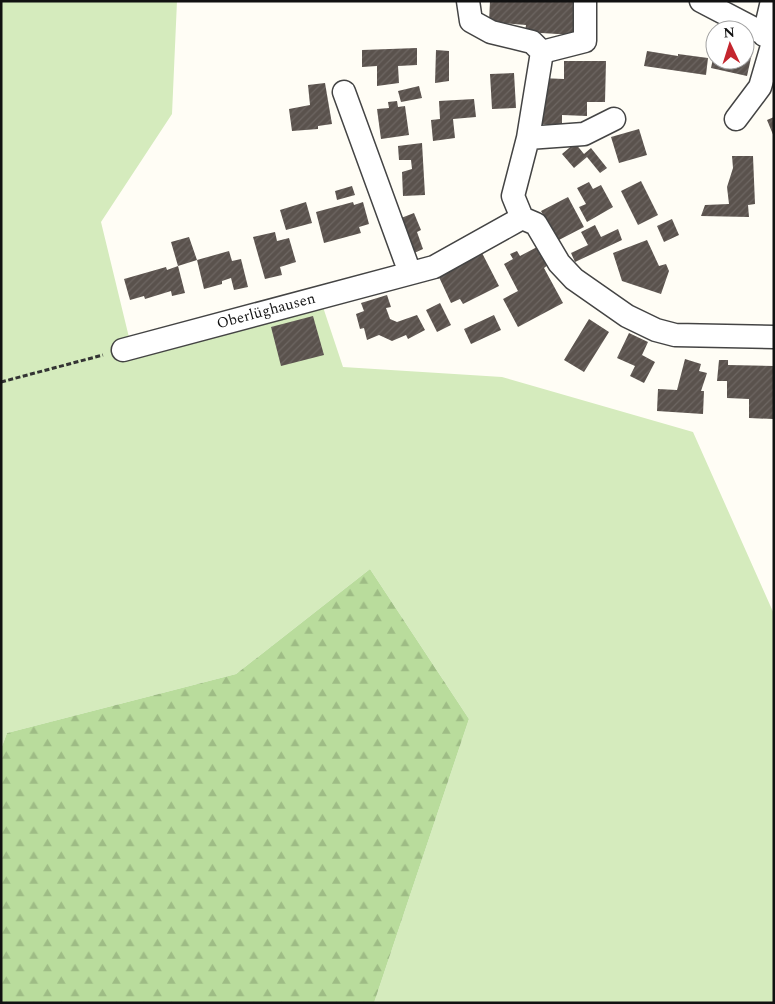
<svg xmlns="http://www.w3.org/2000/svg" width="775" height="1004" font-family="Spectral,serif">
<defs>
<pattern id="forest-firs" width="22" height="20" patternUnits="userSpaceOnUse" patternTransform="scale(1.25)"><rect width="22" height="20" fill="#b9dc9c"/><path d="M5 1l3.5 6h-7zM16 11l3.5 6h-7z" fill="#9ebc85"/></pattern>
<pattern id="building-hatch" width="6" height="6" patternUnits="userSpaceOnUse" patternTransform="scale(1.25)"><rect width="6" height="6" fill="#5a524d"/><path d="M-1 1l2-2M0 6l6-6M5 7l2-2" fill="none" stroke="#6d6662"/></pattern>
</defs>
<rect width="100%" height="100%" fill="#fffdf5"/>
<path fill="#d5ebbd" d="M1,1H177L172,114L101,222L134,358L322,304L343,367L502,377L693,432L774,614V1003H374L469,719L370,569L236,674L7,733L1,749Z"/>
<path fill="url(#forest-firs)" d="M370,569L469,719L374,1003H1V749L7,733L236,674Z"/>
<path fill="url(#building-hatch)" d="M490,1H577L574,35L525,32L526,25L489,22Z
M745,47L753,49L747,76L711,68L714,54L715,60H745Z
M417,48V65L398,66L399,83L377,86V66L362,67V50Z
M436,50L449,51V81L435,83Z
M647,51L678,56V54L708,58L706,75L644,66Z
M564,61H606L605,102H587V116L562,115V125L537,124L541,78L564,79Z
M514,73L516,108L492,109L490,74Z
M325,83L332,124L318,126V129L292,131L289,109L310,105L308,85Z
M419,86L422,98L401,102L398,91Z
M474,99L476,117L453,119L455,138L433,141L431,120L440,119L439,101Z
M397,101L398,107L405,106L409,135L381,139L377,109L389,108L388,102Z
M774,117V137L767,120Z
M639,129L647,155L619,163L611,137Z
M422,143L425,195L403,196L402,172L412,169L411,160H399L398,146Z
M575,143L584,154L591,148L607,168L600,173L587,157L574,168L562,154Z
M732,156H753L755,204L748,205L749,217L701,216L705,205L729,204L727,187L733,168Z
M641,181L658,215L638,225L621,191Z
M589,182L593,189L601,185L613,207L587,222L579,207L586,204L577,188Z
M352,186L355,195L337,200L335,191Z
M568,197L584,227L557,241L541,211Z
M306,202L312,223L286,230L280,210Z
M353,202L354,205L363,202L369,224L359,227L361,233L324,243L316,212Z
M414,213L421,230L417,232L423,249L412,254L396,220Z
M672,219L679,235L664,242L657,226Z
M595,225L601,237L618,229L622,240L575,262L571,253L588,245L581,232Z
M275,232L277,241L289,238L296,262L280,267L282,275L265,279L253,237Z
M189,237L197,260L178,266L171,242Z
M647,240L659,266L666,264L669,271L661,294L622,281L613,253Z
M539,246L549,264L544,268L563,303L518,327L503,299L518,291L504,264L513,259L510,254L517,251L520,256Z
M229,251L232,261L241,259L248,287L234,290L231,278L222,281V284L204,289L197,260Z
M481,251L499,286L463,304L460,299L451,303L438,275Z
M178,266L185,293L172,296L171,291L145,299L144,296L130,300L124,279L166,267L167,270Z
M387,295L391,307L386,308L390,319L397,322L417,315L425,330L408,339L406,335L392,341L379,335L367,340L364,328L360,329L356,314L364,311L361,303Z
M440,303L451,325L437,332L426,310Z
M494,315L501,330L471,344L464,329Z
M313,316L324,355L281,366L271,327Z
M589,319L609,332L584,372L564,360Z
M629,333L648,342L642,355L655,362L644,383L630,376L635,366L617,358Z
M685,359L701,364L699,371L707,373L701,391H704L703,414L657,411L658,389L677,390Z
M719,360H728V365L774,366L773,419L749,418V399L727,398V381H717Z"/>
<g fill="none" stroke-linecap="round" stroke-linejoin="round">
<g stroke="#444" stroke-width="25">
<path id="minor" d="M468,1L471,21L491,32L532,42L542,52
M701,1L774,39
M764,35L772,1
M542,52L585,41V1
M344,92L410,273
M736,119L760,87L774,39
M528,138L584,134L614,119
M522,218L513,196L528,138L542,52
M123,350L434,267L522,218L536,224L559,263L574,279L627,316L656,330L675,335L774,337"/>
</g>
<path stroke="#333" stroke-width="3" stroke-dasharray="5 2.5" stroke-linecap="butt" d="M1,382L103,355"/>
<use href="#minor" stroke="#fff" stroke-width="22"/>
</g>
<g text-anchor="middle" dominant-baseline="central" stroke-width="5" stroke-linejoin="round" paint-order="stroke">
<g font-size="15" fill="#111" stroke="#fff">
<text transform="translate(266 311) rotate(-15)">Oberlüghausen</text>
</g>
</g>
<rect width="775" height="1004" fill="none" stroke="#111111" stroke-width="5"/>
<g transform="translate(730 45) rotate(356)"><circle r="24" fill="#ffffff" stroke="#a0a0a0"/>
<path d="M0-4L9 19L0 12L-9 19Z" fill="#c4262e"/>
<text y="-8" font-size="14" font-weight="bold" text-anchor="middle" fill="#111111">N</text>
</g>
</svg>
